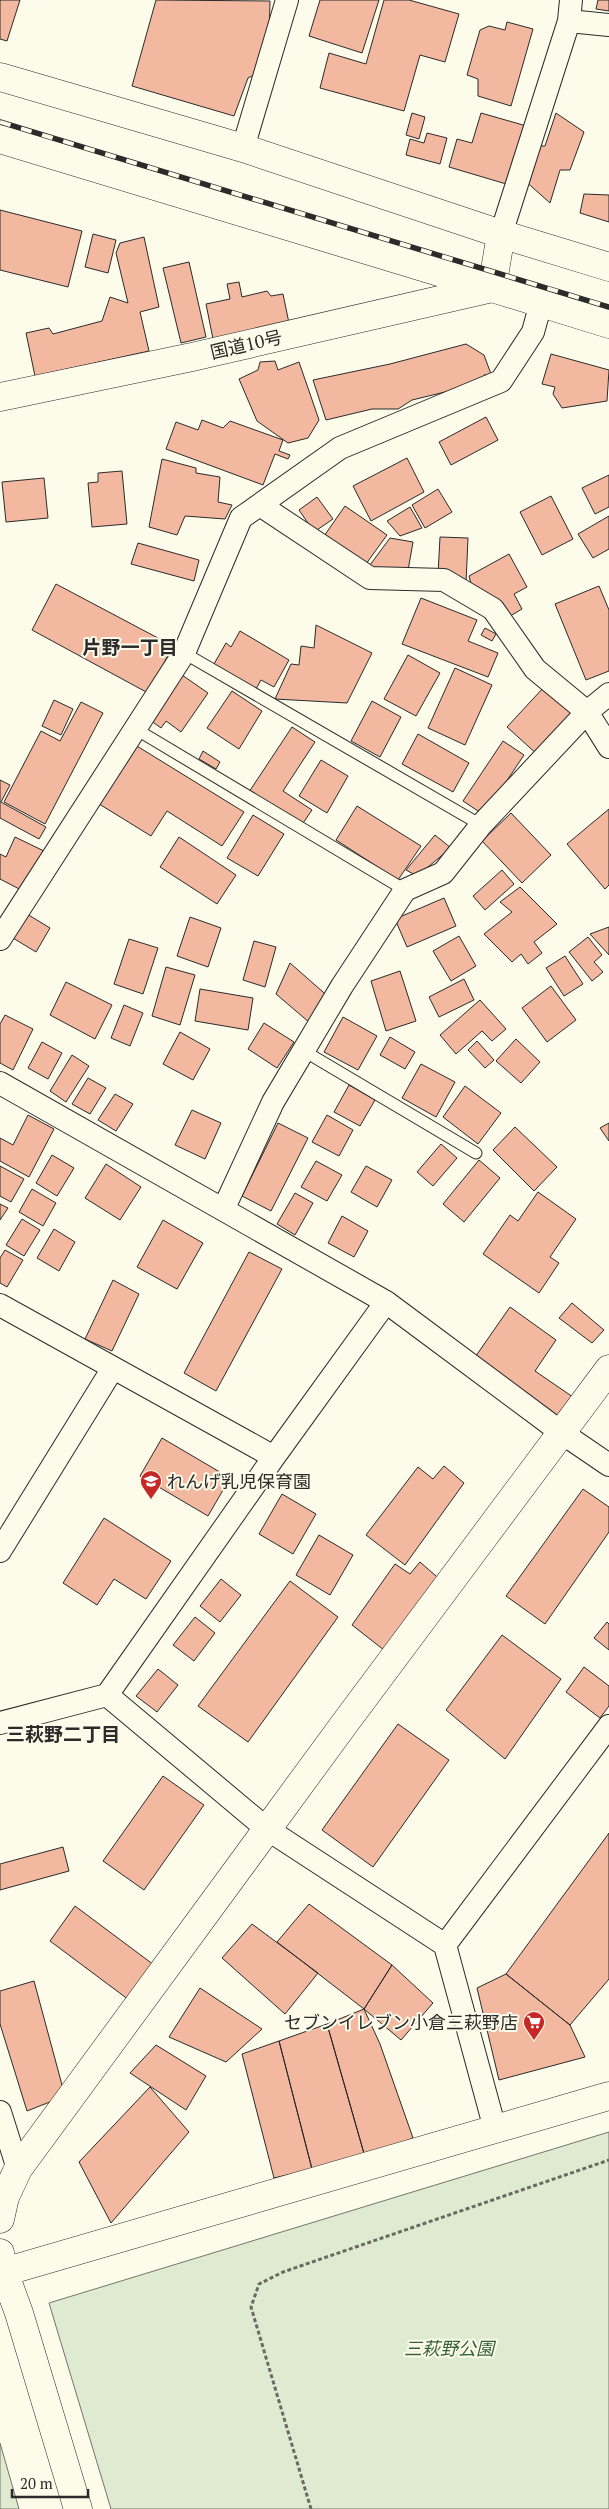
<svg xmlns="http://www.w3.org/2000/svg" width="609" height="2509" font-family="'PT Serif','Noto Sans JP',serif">
<rect width="100%" height="100%" fill="#fdfbea"/>
<path fill="#deebd1" stroke="#74746e" d="M609,2132V2509H111L49,2303Z
M0,2443L19,2509H0Z"/>
<path fill="#f2b8a0" stroke="#2b2b2b" d="M0,0H20L7,41L0,39Z
M156,0L270,1L269,41L258,73L248,78L234,116L132,86Z
M320,0H379L362,53L309,36Z
M384,0H409L459,14L445,62L420,55L404,111L320,88L329,53L366,64Z
M598,0H609V11L596,9Z
M507,22L533,29L511,106L478,96V79L467,75L480,30L489,26L505,30Z
M412,113L425,117L419,139L406,135Z
M481,113L530,127L513,186L449,167L457,139L472,143Z
M556,113L584,132L570,170H560L550,203L523,179L537,146H545Z
M427,133L447,138L440,164L406,155L410,139L424,143Z
M584,194L609,195V222L580,213Z
M0,210L82,231L68,287L0,270Z
M93,234L116,240L108,273L85,267Z
M144,237L159,307L140,312L149,351L35,376L26,333L49,328L53,334L102,321L110,297L128,303L116,253L120,243Z
M189,262L206,337L181,343L163,268Z
M239,282L242,297L267,291L271,296L283,294L290,328L214,344L206,304L230,299L227,284Z
M466,344L484,355L491,374L484,375L486,382L412,400L398,409H372L326,420L313,380L390,364Z
M551,354L609,370L607,401L562,408L553,394L555,387L542,384Z
M275,361L278,370L299,362L319,420L308,438L288,443L257,421L239,379L258,370L260,362Z
M486,417L498,440L451,465L439,442Z
M202,420L223,428L230,421L283,440L279,451L290,455L288,459L275,454L263,485L166,449L176,422L198,430Z
M407,458L424,492L371,521L353,486Z
M162,459L196,468V473L220,477L218,502L232,505L225,519L185,516L177,535L149,527Z
M122,471L127,524L92,527L88,483L98,482V473Z
M609,475V507L595,514L582,488Z
M44,478L48,518L6,522L2,482Z
M438,489L452,512L425,528L412,505Z
M551,496L573,539L542,555L520,512Z
M317,497L333,519L314,532L299,510Z
M345,506L387,535L363,568L322,539Z
M410,507L422,528L400,536L387,521Z
M609,516V549L593,558L578,534Z
M440,537L468,538L466,583L438,575Z
M390,538L413,542L407,576L367,569Z
M138,543L199,560L194,581L131,564Z
M509,554L527,587L514,594L522,609L505,619L473,591L469,576Z
M56,584L173,646L148,693L32,630Z
M599,586L609,610V671L586,680L555,604Z
M421,598L477,620L468,641L498,653L488,677L402,644Z
M316,625L372,653L347,703L275,699L291,664L299,665L301,646L314,648Z
M485,628L496,634L492,641L481,635Z
M240,631L289,660L274,687L261,680L256,689L214,664L226,643L231,647Z
M408,655L440,673L416,716L384,699Z
M455,668L492,685L465,745L428,728Z
M182,675L208,693L181,732L166,721L161,728L150,720Z
M544,687L575,715L539,756L507,727Z
M232,691L262,711L239,749L207,728Z
M54,700L73,709L61,735L42,726Z
M372,701L401,717L380,757L351,741Z
M81,702L103,713L45,824L4,802L41,731L60,741Z
M292,727L315,742L283,791L312,810L301,826L249,792Z
M418,734L469,763L453,792L402,764Z
M503,741L524,755L484,815L463,801Z
M132,743L244,812L222,846L167,811L151,836L96,802Z
M203,751L220,762L216,769L199,759Z
M321,760L348,776L327,813L299,796Z
M0,780L10,785L1,802L46,827L39,839L0,818Z
M357,806L421,846L398,880L336,840Z
M609,809V885L605,889L567,844Z
M511,813L551,855L522,883L482,841Z
M253,815L284,834L258,876L227,858Z
M435,835L451,848L417,876L406,870Z
M15,837L44,851L25,892L0,879V854L6,857Z
M179,837L236,875L217,904L160,867Z
M502,870L514,884L485,910L473,896Z
M520,887L557,924L534,942L542,953L528,964L521,954L512,962L484,934L512,912L500,902Z
M444,898L456,926L407,947L395,919Z
M27,914L50,928L36,952L13,938Z
M190,917L221,928L208,967L177,956Z
M609,927V955L590,934Z
M459,936L476,966L451,981L433,951Z
M588,937L602,955L594,962L603,972L592,981L569,952Z
M129,939L158,948L143,994L114,984Z
M254,941L276,947L265,987L243,980Z
M565,956L583,984L564,996L546,968Z
M290,963L331,999L310,1023L276,994Z
M166,967L195,975L180,1025L152,1016Z
M400,971L416,1021L386,1031L371,981Z
M464,979L474,1000L439,1017L429,997Z
M66,982L112,1005L95,1039L50,1015Z
M551,986L576,1020L547,1042L522,1008Z
M200,989L253,998L248,1030L195,1021Z
M480,1000L506,1029L492,1041L482,1031L456,1054L440,1035Z
M124,1005L143,1013L130,1046L111,1038Z
M5,1015L33,1029L13,1070L0,1063V1024Z
M343,1017L377,1036L358,1070L324,1052Z
M264,1023L294,1042L277,1068L248,1049Z
M180,1032L210,1049L193,1080L163,1064Z
M390,1037L415,1052L405,1069L380,1055Z
M516,1039L540,1062L521,1083L496,1061Z
M477,1041L494,1060L485,1068L468,1050Z
M42,1042L62,1053L48,1079L28,1068Z
M72,1055L89,1066L66,1102L50,1091Z
M421,1064L455,1082L436,1117L402,1098Z
M88,1078L106,1088L90,1114L72,1104Z
M349,1085L375,1100L360,1126L334,1112Z
M465,1086L501,1113L478,1144L443,1117Z
M115,1094L133,1104L116,1131L98,1120Z
M192,1110L221,1123L205,1159L175,1145Z
M28,1115L54,1129L29,1177L0,1161V1138L13,1145Z
M327,1115L353,1130L339,1156L312,1142Z
M278,1123L308,1138L271,1211L242,1196Z
M609,1123V1141L600,1128Z
M515,1127L557,1167L534,1191L493,1150Z
M441,1144L457,1158L433,1186L417,1172Z
M52,1155L74,1168L57,1196L36,1183Z
M479,1160L500,1178L464,1222L443,1204Z
M316,1161L342,1175L327,1201L301,1187Z
M106,1164L141,1187L120,1220L85,1198Z
M0,1166L24,1179L11,1202L0,1196Z
M366,1166L392,1180L377,1207L351,1192Z
M32,1189L56,1203L43,1226L19,1212Z
M538,1192L576,1219L550,1257L559,1263L539,1293L483,1254L510,1215L518,1221Z
M295,1193L313,1203L295,1235L277,1224Z
M0,1204L8,1208L0,1220Z
M342,1216L368,1231L354,1257L328,1243Z
M22,1219L40,1230L24,1256L6,1245Z
M163,1220L203,1243L177,1289L137,1267Z
M54,1229L75,1242L59,1271L37,1258Z
M5,1250L23,1260L7,1287L0,1283V1258Z
M249,1252L282,1269L216,1391L184,1373Z
M113,1280L139,1294L112,1351L85,1339Z
M572,1303L604,1330L592,1343L559,1318Z
M510,1307L556,1340L535,1371L586,1406L568,1434L464,1373Z
M162,1438L230,1478L208,1516L140,1476Z
M444,1466L464,1483L405,1565L366,1535L418,1467L433,1479Z
M583,1489L609,1507V1532L545,1624L506,1596Z
M282,1494L316,1514L293,1554L259,1534Z
M104,1518L171,1561L146,1599L114,1579L97,1605L63,1583Z
M319,1535L353,1555L330,1595L296,1575Z
M420,1562L452,1590L398,1661L352,1625L395,1564L410,1574Z
M221,1579L241,1595L220,1622L200,1606Z
M290,1581L338,1617L248,1742L198,1706Z
M195,1617L215,1633L194,1661L173,1645Z
M607,1622L609,1624V1650L594,1638Z
M502,1635L561,1679L505,1759L446,1710Z
M584,1667L609,1686V1706L600,1718L566,1692Z
M158,1669L178,1685L157,1712L136,1696Z
M398,1724L449,1760L373,1867L322,1830Z
M163,1776L204,1805L144,1890L103,1861Z
M609,1833V1979L570,2025L506,1974Z
M63,1847L69,1871L0,1890V1864Z
M309,1904L392,1965L364,2009L277,1942Z
M75,1906L154,1965L129,2000L50,1941Z
M252,1924L318,1973L285,2014L222,1958Z
M392,1965L433,2003L401,2040L364,2009Z
M506,1974L570,2025L585,2057L499,2080L477,1988Z
M34,1981L65,2096L27,2111L0,2024V1991Z
M200,1988L262,2029L226,2062L169,2037Z
M364,2009L380,2044L413,2138L365,2157L327,2024Z
M327,2024L365,2157L312,2169L279,2041Z
M279,2041L312,2169L274,2178L242,2054Z
M156,2045L206,2076L186,2110L130,2073Z
M150,2087L189,2132L111,2223L79,2162Z"/>
<g fill="none" stroke-linecap="round" stroke-linejoin="round">
<g stroke="#2b2b2b" stroke-width="13">
<path id="lane" d="M184,653L481,825
M134,728L405,890
M304,1051L476,1153"/>
</g>
<g stroke="#2b2b2b" stroke-width="24">
<path id="street" d="M569,21L609,25
M243,148L287,0
M501,234L569,21L571,0
M260,505L370,578L444,580L493,609L535,669L587,712L609,747
M0,939L184,653L241,518L340,448L501,381L533,332L541,303
M0,1083L386,1302L562,1433L609,1465
M224,1208L273,1102L342,986L405,890L443,873L481,825L587,712L609,694
M0,1305L274,1457
M0,1551L113,1368
M107,1695L267,1829L445,1945L495,2129
M0,1723L107,1695L274,1457L386,1302
M445,1945L609,1726
M0,2112L18,2169"/>
</g>
<g stroke="#2b2b2b" stroke-width="29">
<path id="secondary" d="M0,77L243,148L501,234
M0,139L492,288
M0,2219L5,2197L18,2169L345,1723L609,1369
M0,2253L4,2272L19,2313L78,2509
M0,2273L609,2096"/>
</g>
<g stroke="#2b2b2b" stroke-width="29">
<path id="highway" d="M492,288L501,234L609,267
M0,397L192,357L492,288L609,324"/>
</g>
<path stroke="#6a6964" stroke-width="3" stroke-dasharray="4 2.5" stroke-linecap="butt" d="M311,2509L251,2307L259,2284L283,2272L609,2160"/>
<use href="#lane" stroke="#fdfbea" stroke-width="11"/>
<use href="#street" stroke="#fdfbea" stroke-width="22"/>
<use href="#secondary" stroke="#fdfbea" stroke-width="28"/>
<use href="#highway" stroke="#fdfbea" stroke-width="28"/>
<g stroke="#2b2b2b" stroke-width="5.5">
<path id="rail" d="M0,122L609,307"/>
</g>
<use href="#rail" stroke="#fdfbea" stroke-width="4" stroke-dasharray="11" stroke-linecap="butt"/>
</g>
<defs>
<g id="school-pin" transform="scale(1.125)"><path d="M0 17L-7.5 6A9.5 9.5 0 1 1 7.5 6Z" fill="#c62828" stroke="#fdfbea"/><path d="M0-5L7-2L0 1L-7-2ZM-4 1L0 2.5L4 1V4Q0 6-4 4Z" fill="#fff"/></g>
<g id="supermarket-pin" transform="scale(1.125)"><path d="M0 17L-7.5 6A9.5 9.5 0 1 1 7.5 6Z" fill="#c62828" stroke="#fdfbea"/><path d="M-6-5.5h2.5l.6 2H6L4.5 2H-2.5L-4.4-4H-6ZM-1.5 3.2a1.3 1.3 0 1 0 .1 0ZM3 3.2a1.3 1.3 0 1 0 .1 0Z" fill="#fff"/></g>
</defs>
<g fill-rule="evenodd">
<use href="#school-pin" x="151" y="1481"/>
<use href="#supermarket-pin" x="534" y="2022"/>
</g>
<g text-anchor="middle" dominant-baseline="central" stroke-width="4" stroke-linejoin="round" paint-order="stroke">
<g font-size="18" fill="#2b2b2b" stroke="#fdfbea">
<text transform="translate(246 344) rotate(-13)">国道10号</text>
</g>
<g font-size="18" fill="#2b2b2b" stroke="#fdfbea" text-anchor="start">
<text x="167" y="1481">れんげ乳児保育園</text>
<text x="518" y="2022" text-anchor="end">セブンイレブン小倉三萩野店</text>
</g>
<g font-size="18" font-style="italic" fill="#34623c" stroke="#fdfbea">
<text x="449" y="2348">三萩野公園</text>
</g>
<g font-size="19" font-weight="bold" fill="#2b2b2b" stroke="#fdfbea">
<text x="130" y="646">片野一丁目</text>
<text x="63" y="1733">三萩野二丁目</text>
</g>
</g>
<path d="M12 2489v8h76v-8" fill="none" stroke="#2b2b2b" stroke-width="2.5"/>
<text x="20" y="2489" font-size="15" fill="#2b2b2b" stroke="#fdfbea" stroke-width="4" paint-order="stroke">20 m</text>
</svg>
